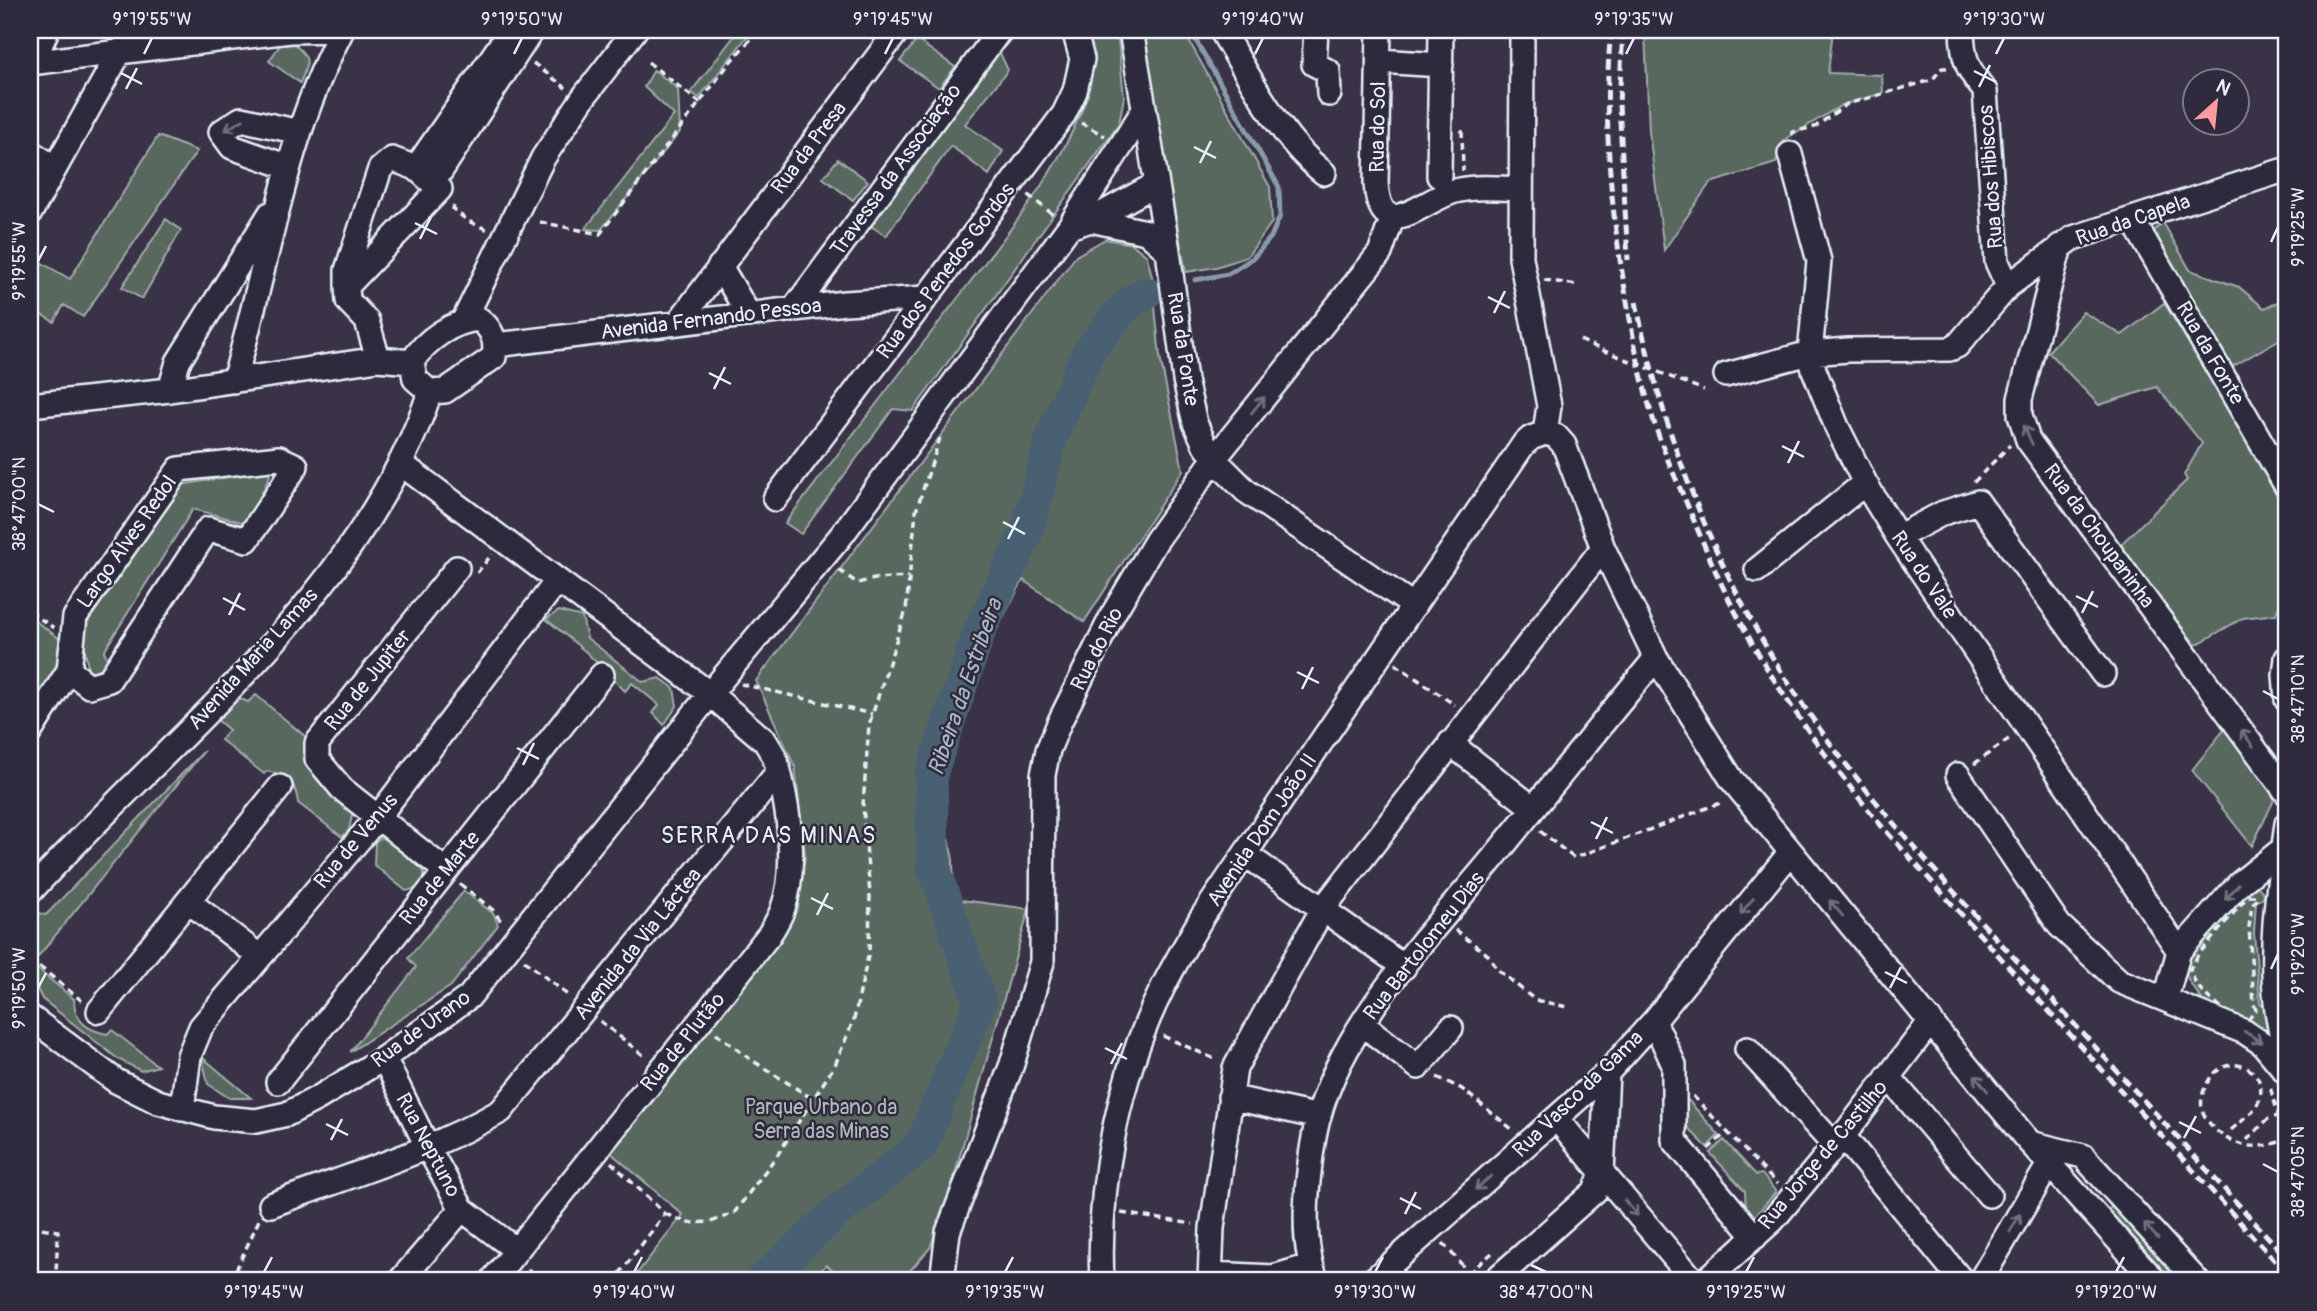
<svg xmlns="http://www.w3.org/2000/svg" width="2317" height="1311" font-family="Pangolin,sans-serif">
<rect width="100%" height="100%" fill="#3a3246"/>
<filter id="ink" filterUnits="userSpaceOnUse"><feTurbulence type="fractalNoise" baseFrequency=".0143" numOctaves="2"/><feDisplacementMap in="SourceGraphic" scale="14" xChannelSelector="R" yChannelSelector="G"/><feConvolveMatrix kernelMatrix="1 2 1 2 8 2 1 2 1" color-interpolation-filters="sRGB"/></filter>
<g filter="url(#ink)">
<path fill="#59675e" stroke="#a0acab" stroke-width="2" d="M739,30H752L699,98L691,92Z
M1005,30H1018L1000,53L1008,70L965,124L1003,151L989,175L951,146L886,236L871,226Z
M1084,30H1117L1124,97L1119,123L913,411L893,409L801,534L785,523C846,444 907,365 967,286C1009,231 1055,176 1081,112C1092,86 1096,56 1084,30Z
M1143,30H1183L1270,187L1272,222L1247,257L1216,267L1186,272L1153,102Z
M1645,30H1833L1828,73L1882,75L1883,93L1842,105L1784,140L1776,163L1710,183L1664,250L1649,132Z
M917,40L955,67L939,88L900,61Z
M294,44C312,59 308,63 300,83L269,61L280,45Z
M654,70L678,89L680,132L601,230L585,229L674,115L644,87Z
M158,136L197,151L83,317L64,305L54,322L30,308V256L70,279Z
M838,159L868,181L853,200L823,178Z
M166,219L181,230L142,299L122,287Z
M2163,222L2190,270L2239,287L2264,308L2287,299V335L2230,368L2153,232Z
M1105,239L1132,244L1147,256L1152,277L1160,357L1183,470L1084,622L1023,580L969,682L937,787L953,859L954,899L1029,909L952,1184L930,1248L901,1281H848L826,1265L811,1281H631L683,1215L610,1152L781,935L798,908L805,855L795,767L756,681L1076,256Z
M2164,303L2235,416L2287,507V513L2282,517L2287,522V585L2276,614L2243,618L2196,645L2119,546L2187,480L2184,475L2202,443L2157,387L2099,405L2048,352L2083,312L2122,335Z
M272,470L249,524L193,509L104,651L112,669L89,673L80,621L174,486Z
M559,611L582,617L587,638L643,682L660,678L674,688L677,706L664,725L653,713L659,705L632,683L625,691L586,652L546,619Z
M30,617L60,639L54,684L30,714Z
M256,695L307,738C300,771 328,793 353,810L349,830L342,837L298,803C295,780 289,776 267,771L264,774L221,740L229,730L216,719L236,697L248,702Z
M2227,726L2272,792L2274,800L2252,846L2192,770Z
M204,751L38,957L30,952V931L38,913L46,915Z
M387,834L422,863L425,878L419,888L406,891L374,865L375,842Z
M2251,884L2258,887L2264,893L2263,898L2256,902L2254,933L2260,1003L2267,1007L2272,1036L2205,1009C2205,994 2181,985 2186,959Z
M464,891L494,914L498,925L451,986L350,1052L416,967L408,958Z
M30,963L74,999C74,1021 87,1030 107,1034L112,1030L158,1066L141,1071L118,1059L42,999L30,974Z
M202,1057L251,1098H229L208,1084Z
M1687,1099L1719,1135L1707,1147L1684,1124Z
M1724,1140L1756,1175L1762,1174L1776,1192L1750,1222L1746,1216L1745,1191L1710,1153Z
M2112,1206L2181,1281H2173L2108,1210Z"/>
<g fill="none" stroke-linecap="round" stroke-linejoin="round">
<path stroke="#899ba8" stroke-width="5" d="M1190,30L1279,187L1280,216L1271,237L1253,258L1228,274L1195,280"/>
<path stroke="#496173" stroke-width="33" d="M761,1281L837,1212L921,1146L980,1002L933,865L931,774L980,630L1026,534L1052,436L1086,356L1120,312L1132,301L1146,293"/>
<g stroke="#e8f1f8" stroke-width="28">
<path id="minor" d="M1131,30L1168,251L1185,380L1195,423L1205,445L1221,466L1246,491L1414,606
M1221,30C1250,77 1280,139 1324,173
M1316,30L1314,64L1328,71L1329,94
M1379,30L1376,184C1381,248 1423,199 1455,191C1476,186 1498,188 1520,189
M1522,30L1521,258L1549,406L1545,433
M1962,30C1963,58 1966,68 1985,91L1997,262L2008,286
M1379,61L1441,65
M33,62L47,30
M30,63L290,31L341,30
M30,152L55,168
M1790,154L1819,261L1810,353L1814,370L1837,427L1865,483L1898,537L2179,951
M288,167L232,147L221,132L241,119L299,132
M416,168L511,30
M1439,176L1441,30
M433,183L532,30
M30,213L121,50
M2132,219L2287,487
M1091,220L1146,232L1168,251
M1069,227L1091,220L1156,184
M2060,246L2020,399V415L2028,440L2287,793
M720,266L749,315
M347,286V270L380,169L392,159L416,168L440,189L347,286L348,301L367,321L378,359
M793,310L1000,30
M479,319C492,329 497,340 494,357L445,391L430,392L415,379L412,362C425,340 453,321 479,319Z
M464,320L543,158L583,98L635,30
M678,323L898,30
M496,345L845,303L926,298
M1726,375L1810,353L1848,350L1950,349L1957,346L2008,286L2073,238L2281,171H2287
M234,381C269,260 283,144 342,30
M170,390L178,362L270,214
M30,405L170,390L378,359L412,362
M1545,433L1556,436L1564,445L1603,548L1656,658L1732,780L2024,1136L2155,1281
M775,499L1064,114L1075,91L1082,59L1074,30
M1898,537L1943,513L1978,502L2103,674
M1757,570L1865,483
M2287,658L2285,675L2287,700
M30,732L69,670L75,617L179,469L279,458L296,466L247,540L208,529L109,680L89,686L69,670
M1450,743L1533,808
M1958,775L2059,925L2119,981L2245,1032L2263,1044L2287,1073
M2287,824C2279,883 2269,942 2276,1002C2278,1022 2283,1041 2287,1061
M1245,854L1404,967
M446,871L342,789L317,759V743L457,568
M30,892C171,736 361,597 430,392
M188,901L259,956
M2166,998L2179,951L2239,884L2284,848
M99,1011L280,787
M30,1017L116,1081L158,1102L214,1117L256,1121L287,1114L318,1098L384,1058L469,997L722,679L841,536L1069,227L1144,110
M1654,1021L1674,1065V1140L1755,1237
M1362,1024L1418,1067L1451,1028
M1747,1049L1835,1146
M384,1058L427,1146L462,1209L516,1250
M1888,1076L1989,1195
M278,1082L602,675
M1230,1097L1319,1117
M182,1109L189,1056L201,1027L378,817L557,581
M1556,1118L1694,1281
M1843,1136L1962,1281
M2030,1143L2083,1156L2197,1281
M271,1205C348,1176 430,1152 501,1111L779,771L774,756L765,741L710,694L400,463
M1211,1274L1273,1277L1310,1266
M400,1281L462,1209
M492,1281L769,935C774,927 779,919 782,911C798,869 789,813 779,771
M942,1281L948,1232L1012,1064L1042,962L1043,775L1048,750L1060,721L1113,614L1156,541L1215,458L1380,253L1393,216
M1102,1281C1097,1184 1119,1074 1163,987C1175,963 1189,940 1202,917L1523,445L1531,438L1545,433
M1210,1281L1212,1228L1235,1068L1322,910L1603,548
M1317,1281C1305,1255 1305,1222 1307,1193C1309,1168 1312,1143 1318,1119C1343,1022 1436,928 1498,852C1551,787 1603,722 1656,658
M1372,1281L1607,1073L1654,1021L1790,853
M1494,1281L1595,1191L1602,1173L1607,1073
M1705,1281L1773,1220L1843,1136L1931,1021
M1980,1281L2049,1164"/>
</g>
<path stroke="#e8f1f8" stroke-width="3.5" stroke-dasharray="7 5" stroke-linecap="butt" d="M648,62L700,103
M533,63L566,88
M1081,123L1105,136
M1462,130L1463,171
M1792,135V132L1815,127L1847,104L1932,80L1942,68H1947
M1028,195L1055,216
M454,206L453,209L468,221L488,230
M540,222L600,234L731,61L759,30
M1544,280L1577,285
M1580,340L1602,350
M1974,482L2010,445
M839,570L857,583L875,579L909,577
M477,573L492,554
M30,612L54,628
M1395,664L1455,705
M741,684L872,714
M1974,764L2010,738
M1540,831L1574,858L1723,802
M460,884L493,910L503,924
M2248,896H2255L2258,899L2252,904L2249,927L2254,1004L2256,1010L2248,1020C2225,1013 2196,994 2190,969L2198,955Z
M1455,930L1488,955L1498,970L1535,1000L1567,1007
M30,959L82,1001
M524,960L570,997
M600,1021L647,1058
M716,1033L750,1059L813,1099
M1163,1036L1217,1060
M1437,1077L1462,1089L1513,1130
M1693,1096L1777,1184
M2231,1130C2246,1117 2265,1106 2260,1084C2258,1075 2250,1068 2242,1066C2218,1058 2198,1088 2202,1109C2203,1115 2209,1123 2213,1127C2233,1149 2261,1151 2286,1139L2269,1084
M2247,1140L2268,1119L2287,1113
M1708,1149L1727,1132
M611,1162L665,1214L614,1281
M1121,1213L1193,1224
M665,1214L688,1223L711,1222L734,1213L778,1154L835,1065L854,1019L869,952L870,895L863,805L869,725L906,610L916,511L940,438
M30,1226L58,1231L56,1273L59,1281
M1443,1243L1469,1273
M528,1269L542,1281
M231,1281L259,1220
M1460,1281L1492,1253"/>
<use href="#minor" stroke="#2f2a3d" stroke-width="23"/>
<path stroke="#e8f1f8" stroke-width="5" stroke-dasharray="10 5" stroke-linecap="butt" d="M1611,30C1603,110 1609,192 1622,272C1630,319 1637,366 1651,412C1659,440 1671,468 1683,495C1700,534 1715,574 1735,611C1775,690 1828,761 1884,829L2287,1274
M1623,30L1619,104L1628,260
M1636,302C1662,429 1710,557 1779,668C1846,776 1932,868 2017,961C2107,1060 2197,1159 2287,1258"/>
<path stroke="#e8f1f8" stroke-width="3.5" stroke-dasharray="7 5" stroke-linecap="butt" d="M1602,350L1704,390"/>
</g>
<defs><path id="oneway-shaft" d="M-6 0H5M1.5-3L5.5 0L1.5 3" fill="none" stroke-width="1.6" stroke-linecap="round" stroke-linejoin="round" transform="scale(1.75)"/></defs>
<g stroke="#70707e">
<use href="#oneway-shaft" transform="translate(234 125) rotate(150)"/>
<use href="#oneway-shaft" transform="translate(1258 405) rotate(-51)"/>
<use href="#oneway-shaft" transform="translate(2028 435) rotate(-115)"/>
<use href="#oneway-shaft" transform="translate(2247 738) rotate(-126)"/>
<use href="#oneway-shaft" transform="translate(2232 892) rotate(132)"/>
<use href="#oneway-shaft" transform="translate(1747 906) rotate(130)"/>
<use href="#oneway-shaft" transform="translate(1836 908) rotate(-130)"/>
<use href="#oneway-shaft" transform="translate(2253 1037) rotate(33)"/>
<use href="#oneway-shaft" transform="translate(1981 1083) rotate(-129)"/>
<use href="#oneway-shaft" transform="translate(1483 1183) rotate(138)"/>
<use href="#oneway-shaft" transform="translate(1631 1208) rotate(50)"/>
<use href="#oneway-shaft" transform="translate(2015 1223) rotate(-60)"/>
<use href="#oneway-shaft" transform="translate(2151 1231) rotate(-132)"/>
</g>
</g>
<path fill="none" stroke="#e8f1f8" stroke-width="2.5" d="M144,54L152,38M514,54L522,38M885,54L893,38M1255,54L1263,38M1626,54L1634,38M1996,54L2004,38M1974,71L1996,82M121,73L142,84M1979,87L1990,65M126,89L137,68M1194,147L1216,158M1200,163L1211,141M415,223L437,234M420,239L431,217M2271,242L2278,227M38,261L46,246M1488,297L1510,308M1494,313L1505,291M709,373L731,384M714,389L725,367M1782,446L1804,457M1788,463L1799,441M38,504L54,512M1003,522L1025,534M1008,539L1019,517M2076,596L2098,607M223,598L245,610M2082,613L2093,591M229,615L240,593M1297,672L1319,683M1302,689L1313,667M2263,691L2278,699M517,748L539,759M523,765L534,743M1591,822L1613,833M1596,839L1607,817M811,898L833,909M817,915L828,893M2271,969L2278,954M1885,972L1907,983M38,988L46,973M1890,988L1901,967M1105,1048L1127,1059M1111,1064L1122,1043M2179,1122L2201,1133M326,1124L348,1135M2184,1138L2196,1116M331,1140L342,1119M2263,1164L2278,1172M1400,1198L1421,1209M1405,1214L1416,1192M1531,1265L1546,1272M264,1272L272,1257M634,1272L642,1257M1005,1272L1013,1257M1375,1272L1383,1257M1746,1272L1754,1257M2116,1272L2124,1257"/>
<g text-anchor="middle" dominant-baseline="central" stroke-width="5" stroke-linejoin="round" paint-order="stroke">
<g font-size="21" fill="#e8f1f8" stroke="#2f2a3d">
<text transform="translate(1378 127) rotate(-89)">Rua do Sol</text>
<text transform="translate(809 148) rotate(-53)">Rua da Presa</text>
<text transform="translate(896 170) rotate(-54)">Travessa da Associação</text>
<text transform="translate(1991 177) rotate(-94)">Rua dos Hibiscos</text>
<text transform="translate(2133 220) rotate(-19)">Rua da Capela</text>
<text transform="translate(946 271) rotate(-53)">Rua dos Penedos Gordos</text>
<text transform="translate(711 319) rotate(-7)">Avenida Fernando Pessoa</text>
<text transform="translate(1183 349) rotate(81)">Rua da Ponte</text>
<text transform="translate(2210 353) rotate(60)">Rua da Fonte</text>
<text transform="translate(2099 536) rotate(54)">Rua da Choupaninha</text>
<text transform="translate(127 542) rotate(-55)">Largo Alves Redol</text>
<text transform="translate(1924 575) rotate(56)">Rua do Vale</text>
<text transform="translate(1097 649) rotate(-63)">Rua do Rio</text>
<text transform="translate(253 659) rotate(-48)">Avenida Maria Lamas</text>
<text transform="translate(368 680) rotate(-51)">Rua de Jupiter</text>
<text transform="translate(1262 830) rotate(-56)">Avenida Dom João II</text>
<text transform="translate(356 841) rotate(-50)">Rua de Venus</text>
<text transform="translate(440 878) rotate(-51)">Rua de Marte</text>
<text transform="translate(638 944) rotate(-51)">Avenida da Via Láctea</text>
<text transform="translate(1424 946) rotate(-52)">Rua Bartolomeu Dias</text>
<text transform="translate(421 1029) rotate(-36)">Rua de Urano</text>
<text transform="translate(683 1042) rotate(-51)">Rua de Plutão</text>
<text transform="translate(1578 1094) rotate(-44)">Rua Vasco da Gama</text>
<text transform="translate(428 1145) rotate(62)">Rua Neptuno</text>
<text transform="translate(1823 1155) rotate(-50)">Rua Jorge de Castilho</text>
</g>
<g font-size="21" fill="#afbaba" stroke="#2f2a3d">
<text x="821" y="1107">Parque Urbano da<tspan x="821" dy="24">Serra das Minas</tspan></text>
</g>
<g font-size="23" font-style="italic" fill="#a8b7c3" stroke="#2f2a3d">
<text transform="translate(965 687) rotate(-71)">Ribeira da Estribeira</text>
</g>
<g font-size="23" letter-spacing="2" fill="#e8f1f8" stroke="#2f2a3d">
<text x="769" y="835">SERRA DAS MINAS</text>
</g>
</g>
<rect width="2317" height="1311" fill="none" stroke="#2f2a3d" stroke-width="77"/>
<g transform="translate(2216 102) rotate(27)"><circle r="33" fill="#2f2a3d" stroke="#797a88" stroke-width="2"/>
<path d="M0-5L12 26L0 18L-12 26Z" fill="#ff9aa2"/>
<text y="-10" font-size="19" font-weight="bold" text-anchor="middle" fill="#e8f1f8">N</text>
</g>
<rect x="38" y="38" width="2240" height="1234" fill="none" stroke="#e8f1f8" stroke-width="2.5"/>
<g font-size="18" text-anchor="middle" fill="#e8f1f8">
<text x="152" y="25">9°19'55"W</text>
<text x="522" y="25">9°19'50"W</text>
<text x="893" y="25">9°19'45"W</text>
<text x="1263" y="25">9°19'40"W</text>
<text x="1634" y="25">9°19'35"W</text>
<text x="2004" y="25">9°19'30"W</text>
<text transform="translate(2298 227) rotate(-90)" y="6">9°19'25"W</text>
<text transform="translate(19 261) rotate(-90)" y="6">9°19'55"W</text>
<text transform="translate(19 504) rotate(-90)" y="6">38°47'00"N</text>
<text transform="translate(2298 699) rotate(-90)" y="6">38°47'10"N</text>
<text transform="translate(2298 954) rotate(-90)" y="6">9°19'20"W</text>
<text transform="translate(19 988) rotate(-90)" y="6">9°19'50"W</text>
<text transform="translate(2298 1172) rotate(-90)" y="6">38°47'05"N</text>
<text x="264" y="1298">9°19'45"W</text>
<text x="634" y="1298">9°19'40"W</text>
<text x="1005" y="1298">9°19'35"W</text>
<text x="1375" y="1298">9°19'30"W</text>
<text x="1546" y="1298">38°47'00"N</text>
<text x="1746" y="1298">9°19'25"W</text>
<text x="2116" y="1298">9°19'20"W</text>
</g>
</svg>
